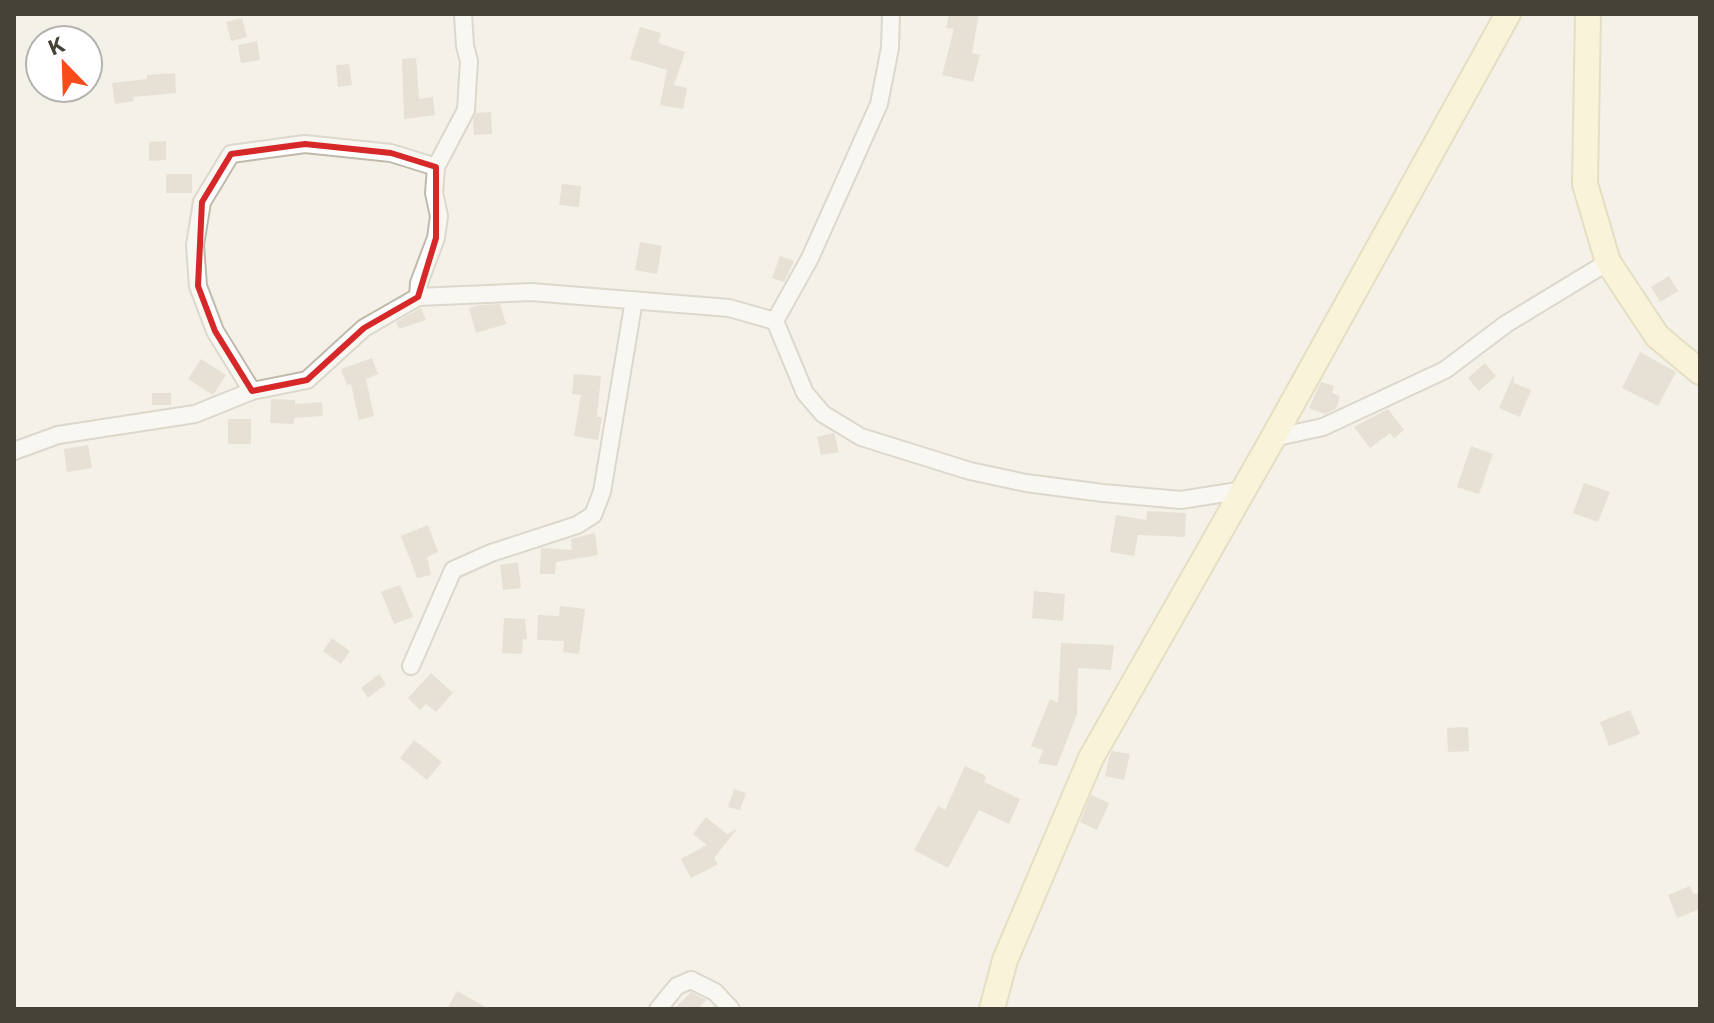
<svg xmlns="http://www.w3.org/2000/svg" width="1714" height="1023" font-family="'IBM Plex Sans',sans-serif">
<rect width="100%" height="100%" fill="#f4f1e8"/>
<path fill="#d6cebd" d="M949,14H979L972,53L980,55L973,82L942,75L954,29L946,28Z
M242,18L247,37L231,41L226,22Z
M640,27L661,33L658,43L685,52L674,85L687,88L683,109L660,105L667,70L630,59Z
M257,41L260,60L241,63L238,45Z
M416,58L419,99L433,97L435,115L404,119L402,59Z
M349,64L352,85L338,87L336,65Z
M175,73L176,93L133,97L134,101L115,104L112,83L147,79V75Z
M491,112L492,134L474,135L473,120L476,113Z
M166,141V160L149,161V142Z
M166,174H192V193H166Z
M562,184L581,186L579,207L559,205Z
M640,242L662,246L657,274L635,270Z
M780,256L794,261L784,282L772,278Z
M1669,276L1678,291L1660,302L1651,287Z
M500,304L506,324L476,333L469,308L480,305Z
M421,308L426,320L399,329L396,322Z
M1640,352L1676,372L1658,406L1622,388Z
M372,358L378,374L366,379L374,416L359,420L351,384L347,385L341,369Z
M201,359L226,375L213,395L188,379Z
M1485,363L1496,376L1479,391L1468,378Z
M574,374L601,376L597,417H602L598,440L574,436L581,395L572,394Z
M1514,374V383L1531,390L1520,417L1499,408Z
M1321,382L1334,386L1332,393L1340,396L1336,409L1325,414L1309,408Z
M152,393H171V405H152Z
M271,399L295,400V404L322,402L323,416L294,418V424L270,423Z
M1388,409L1404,430L1394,438L1390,433L1370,448L1354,427Z
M228,419H251V444H228Z
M834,433L839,452L821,455L817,437Z
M88,445L92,468L67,472L64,449Z
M1471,446L1493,454L1479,494L1457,487Z
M1584,483L1610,492L1598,522L1573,513Z
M1147,511L1186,513L1185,537L1138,535L1134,556L1110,552L1116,515L1146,520Z
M428,525L438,552L427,557L431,575L417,578L401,536Z
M595,533L598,555L556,562L555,574H540L541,548L572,550L571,539Z
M518,562L521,588L503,590L500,565Z
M400,585L413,617L394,624L381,592Z
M1034,591L1065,594L1063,621L1032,618Z
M560,606L585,609L579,654L563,652L564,641L537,640L538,615L559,616Z
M504,618L525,619L527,639H523L522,654L502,653Z
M332,638L350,651L341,664L323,651Z
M1061,643L1114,645L1111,670L1078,668L1077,714L1057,766L1038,763L1043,750L1031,746L1050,699L1058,703Z
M431,673L453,693L436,712L426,704L420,710L408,698Z
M379,674L386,684L368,698L361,688Z
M1630,710L1640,734L1609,746L1600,722Z
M1468,727L1469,751L1448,752L1447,728Z
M414,740L442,762L427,780L400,758Z
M1112,751L1130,754L1124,780L1105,776L1109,758Z
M965,766L986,776L984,782L1020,799L1009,824L979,810L948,868L914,850L938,806L945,810Z
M734,789L746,793L740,810L728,807Z
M1091,795L1109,803L1097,830L1080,822Z
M706,817L727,834L737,829L714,858L718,864L691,878L681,859L707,845L693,834Z
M1690,886L1693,894L1700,893V909L1677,918L1668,895Z
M457,991L489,1009H447Z
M691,992L706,1000L698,1009H674Z"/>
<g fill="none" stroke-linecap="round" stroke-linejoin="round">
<g stroke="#c0baab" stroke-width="20">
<path id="street" d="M418,297L419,283L436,238L439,216L434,193L436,167L466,110L469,61L465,46L463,14
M775,321L805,393L823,414L861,437L970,471L1026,483L1103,493L1181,500L1244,490
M775,321L810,258L879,104L890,48L891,14
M252,391L215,331L198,286L195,245L202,202L231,154L305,144L391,153L436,167
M1273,438L1323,427L1445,370L1506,324L1608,262
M14,451L58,435L195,414L252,391L307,380L364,328L418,297L531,292L729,308L775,321
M411,666L453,570L491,553L577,525L593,515L602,492L634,300
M658,1009L677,986L691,980L715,992L731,1009"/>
</g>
<g stroke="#d4c898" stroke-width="28">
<path id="secondary" d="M1588,14L1585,184L1608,262L1657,336L1700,372
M992,1009L1005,960L1091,758L1273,438L1508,14"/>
</g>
<use href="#street" stroke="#fff" stroke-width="16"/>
<use href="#secondary" stroke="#fef5c8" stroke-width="24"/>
</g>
<path d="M0 0H1714V1023H0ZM305,144L391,153L436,167V238L418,297L364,328L307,380L252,391L215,331L198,286L202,202L231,154Z" fill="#f4f1e8" fill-opacity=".55" fill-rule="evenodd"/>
<path fill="none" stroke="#d62828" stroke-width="6" stroke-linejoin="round" d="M305,144L391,153L436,167V238L418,297L364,328L307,380L252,391L215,331L198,286L202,202L231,154Z"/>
<rect width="1714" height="1023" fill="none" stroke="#474237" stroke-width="32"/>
<g transform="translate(64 64) rotate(337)"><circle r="38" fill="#ffffff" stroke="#b5b3af" stroke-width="2"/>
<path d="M0-6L14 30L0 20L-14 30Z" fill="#f94c1a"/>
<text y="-12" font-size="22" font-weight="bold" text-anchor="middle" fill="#474237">K</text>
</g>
</svg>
